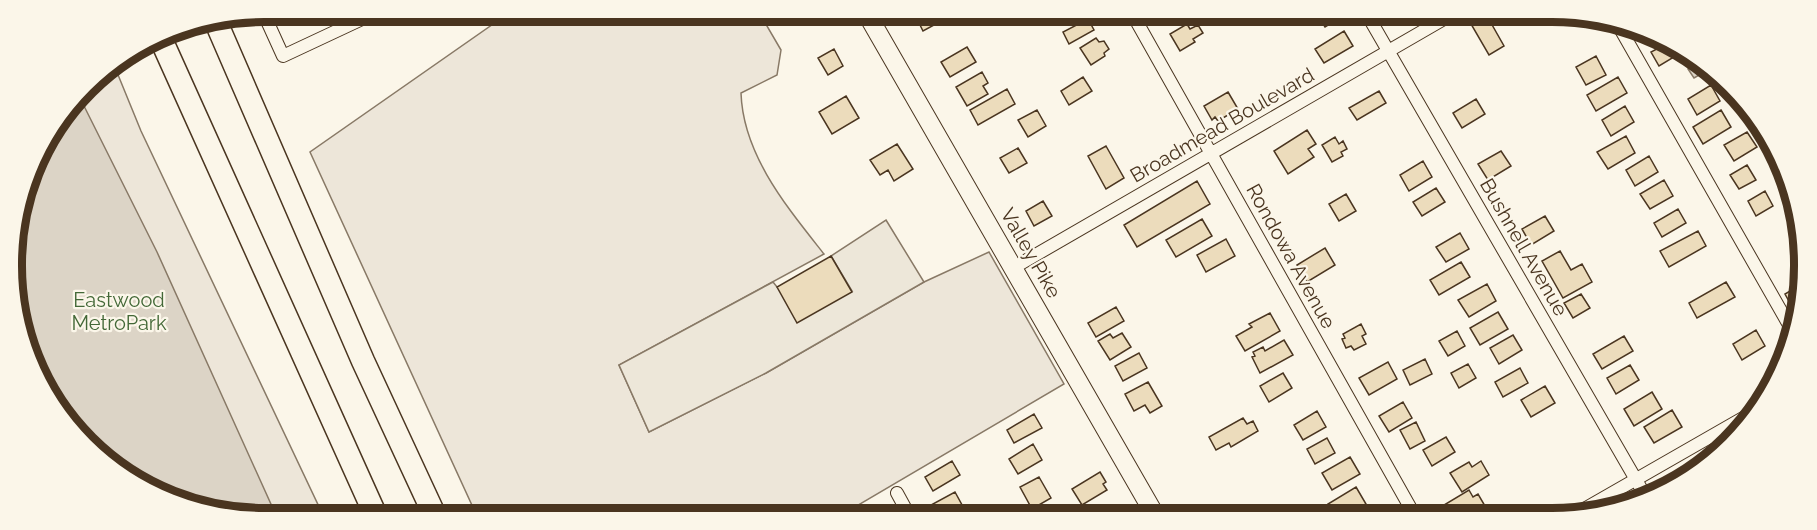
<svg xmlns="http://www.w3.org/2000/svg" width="1817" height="530" font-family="Raleway,sans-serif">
<rect width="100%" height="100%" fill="#fbf6e9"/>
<path fill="#ede6d9" stroke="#887966" stroke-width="1.5" d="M509,13H663L690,19L698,14H760L781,50L777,75L741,93C743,155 787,207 824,254L619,365L649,432L766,373L924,282L989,252L1064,384L843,514H476L310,152Z
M114,65L141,131L322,513H216L138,484L64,419L21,331L13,248L38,153L98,75Z"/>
<path fill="#ede7d9" stroke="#887966" stroke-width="1.5" d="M886,220L924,282L766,373L649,432L619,365L773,282L777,287L852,291L831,256Z"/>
<path fill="#dcd4c6" stroke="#887966" stroke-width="1.5" d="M1700,62L1708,70L1694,78L1688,69Z
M80,98L157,252L275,513H216L138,484L64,419L21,331L13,248L38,153Z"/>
<path fill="#ecdcbc" stroke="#4a3520" stroke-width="1.5" d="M948,14L949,17L923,31L915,15Z
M1318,16H1336L1338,19L1325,27Z
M1484,16H1487L1504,46L1489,55L1471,24Z
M1088,19L1094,30L1069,44L1063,32Z
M1187,24L1190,29L1198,25L1203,33L1193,39L1195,42L1180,51L1170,34Z
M1344,31L1353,46L1324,63L1315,49Z
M1096,38L1099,42L1104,41L1109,49L1104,53L1105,56L1091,65L1080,48Z
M1666,44L1684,51L1659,66L1651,52Z
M967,47L976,62L950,77L941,62Z
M834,49L843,66L828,75L818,58Z
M1596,56L1606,75L1586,85L1576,67Z
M982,72L988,83L983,86L988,94L967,106L956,87Z
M1083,77L1092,91L1069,105L1061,91Z
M1618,77L1627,93L1596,111L1587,95Z
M1711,85L1720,101L1697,115L1688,99Z
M1007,89L1015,104L978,125L970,110Z
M1379,91L1386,103L1357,120L1349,108Z
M1228,92L1238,109L1218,121L1215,117L1212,120L1204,106Z
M846,96L859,118L832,134L819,112Z
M1476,99L1485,114L1462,128L1453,113Z
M1625,106L1634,122L1611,136L1602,120Z
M1037,110L1046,126L1028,137L1018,120Z
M1721,110L1731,127L1703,144L1693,127Z
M1307,130L1316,144L1308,149L1314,157L1288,174L1274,151Z
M1747,132L1757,147L1734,161L1724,145Z
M1626,136L1635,153L1608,169L1597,152Z
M1335,137L1339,144L1343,141L1347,149L1341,152L1343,156L1332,162L1322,145Z
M897,144L913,169L894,181L888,170L880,175L870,160Z
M1106,146L1124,178L1106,189L1088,156Z
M1018,148L1027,163L1009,173L1000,158Z
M1501,151L1511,166L1488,180L1478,164Z
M1649,156L1658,172L1635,186L1626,170Z
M1423,161L1432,177L1409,191L1400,175Z
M1747,165L1756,180L1739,189L1730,175Z
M1664,180L1673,196L1650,209L1640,194Z
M1197,181L1210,204L1137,247L1124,225Z
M1436,188L1445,202L1422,216L1413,202Z
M1765,191L1773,206L1756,216L1748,201Z
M1346,194L1356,211L1339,221L1329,204Z
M1043,201L1052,216L1034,226L1026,211Z
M1678,209L1686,223L1662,237L1654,223Z
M1545,216L1554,231L1531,245L1522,229Z
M1202,219L1212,236L1176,257L1166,240Z
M1698,231L1706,246L1669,267L1660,251Z
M1460,233L1469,249L1446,262L1436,247Z
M1226,239L1235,256L1206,272L1197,255Z
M1800,246V267L1791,251Z
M1325,248L1335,265L1307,282L1297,265Z
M1560,251L1571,270L1582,264L1592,282L1563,298L1542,261Z
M831,256L852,292L797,323L777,287Z
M1461,262L1470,277L1439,295L1430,280Z
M1726,282L1735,297L1697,318L1689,303Z
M1487,284L1496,301L1469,317L1458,300Z
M1800,285V299L1791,305L1785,294Z
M1581,294L1590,308L1573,318L1564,303Z
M1116,307L1124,321L1096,337L1088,323Z
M1498,312L1508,329L1480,345L1470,328Z
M1270,313L1280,331L1245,351L1236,336L1252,327L1249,324Z
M1361,324L1366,334L1362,336L1366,344L1354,350L1351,346L1346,348L1342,339L1345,338L1343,334Z
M1756,330L1765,346L1742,360L1733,344Z
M1457,331L1465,346L1448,356L1439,341Z
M1122,333L1131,347L1110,360L1098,341L1110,334L1113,338Z
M1513,335L1522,350L1499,364L1490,348Z
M1624,336L1633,351L1602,369L1593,354Z
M1284,340L1293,355L1260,373L1252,357L1255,356L1253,352L1263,347L1265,351Z
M1139,353L1147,368L1123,381L1115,366Z
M1425,359L1432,374L1410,385L1403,370Z
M1388,362L1397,379L1369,395L1359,378Z
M1468,364L1476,378L1459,388L1451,373Z
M1630,365L1639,380L1616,394L1607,378Z
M1520,368L1528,383L1503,397L1495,382Z
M1283,373L1292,388L1269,402L1260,386Z
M1148,382L1162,406L1150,413L1145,405L1134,411L1125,394Z
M1545,386L1555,403L1531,417L1521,400Z
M1652,392L1662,409L1634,426L1624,409Z
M1403,402L1412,418L1389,432L1379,416Z
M1672,410L1682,427L1654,443L1644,427Z
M1317,411L1326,427L1303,440L1294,425Z
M1034,414L1042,428L1014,443L1007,430Z
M1243,418L1247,424L1253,421L1258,431L1231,447L1229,443L1216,450L1209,437Z
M1416,422L1425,441L1410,449L1400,430Z
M1446,437L1455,452L1432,466L1423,450Z
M1327,438L1335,453L1315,464L1307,449Z
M1033,444L1042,460L1018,474L1009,459Z
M1350,457L1360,474L1332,490L1322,473Z
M952,461L960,475L933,491L925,477Z
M1481,461L1489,475L1462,492L1450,473L1469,462L1472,467Z
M1100,472L1106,482L1103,484L1107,490L1082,505L1072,489Z
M1039,477L1051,498L1032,509L1020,487Z
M1356,487L1366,504L1347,515H1335L1328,504Z
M1469,490L1473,497L1478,494L1485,506L1467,516H1460L1456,509L1449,514L1444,505Z
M955,492L967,514L937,515L931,505Z
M983,509L986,515H974Z
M1100,509L1104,515H1090Z
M1379,509L1383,515H1368Z"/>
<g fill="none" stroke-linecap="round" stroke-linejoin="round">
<g stroke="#4a3520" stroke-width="14">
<path id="street" d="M263,12L283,56L377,12
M1133,15L1415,516
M1368,16L1646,497
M1617,23L1793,332
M1013,268L1449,16
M897,493L909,515
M1572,516L1757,410"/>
</g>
<g stroke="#4a3520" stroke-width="20">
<path id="secondary" d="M867,14L1155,515"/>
</g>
<g stroke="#4a3520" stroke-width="25">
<path id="highway" d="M216,22L363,361L434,514
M160,37L375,514"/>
</g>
<use href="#street" stroke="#fbf6e9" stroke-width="12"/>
<use href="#secondary" stroke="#fbf6e9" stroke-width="18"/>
<use href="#highway" stroke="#fbf6e9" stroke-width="22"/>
</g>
<g text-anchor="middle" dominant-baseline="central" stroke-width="4.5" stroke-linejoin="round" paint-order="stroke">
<g font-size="20" fill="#4a3520" stroke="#fbf6e9">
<text transform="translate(1222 125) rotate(-30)">Broadmead Boulevard</text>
<text transform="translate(1524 247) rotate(60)">Bushnell Avenue</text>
<text transform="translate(1031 253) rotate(60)">Valley Pike</text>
<text transform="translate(1291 256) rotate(61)">Rondowa Avenue</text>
</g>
<g font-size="20" fill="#436837" stroke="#fbf6e9">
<text x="119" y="300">Eastwood<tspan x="119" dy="23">MetroPark</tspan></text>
</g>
</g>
<path d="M0 0H1817V530H0ZM264 22H1552A242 242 0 0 1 1794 264V266A242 242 0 0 1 1552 508H264A242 242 0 0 1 22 266V264A242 242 0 0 1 264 22Z" fill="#fbf6e9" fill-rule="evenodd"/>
<path fill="none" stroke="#4a3520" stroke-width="8" d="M264 22H1552A242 242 0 0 1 1794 264V266A242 242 0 0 1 1552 508H264A242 242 0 0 1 22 266V264A242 242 0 0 1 264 22Z"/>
</svg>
